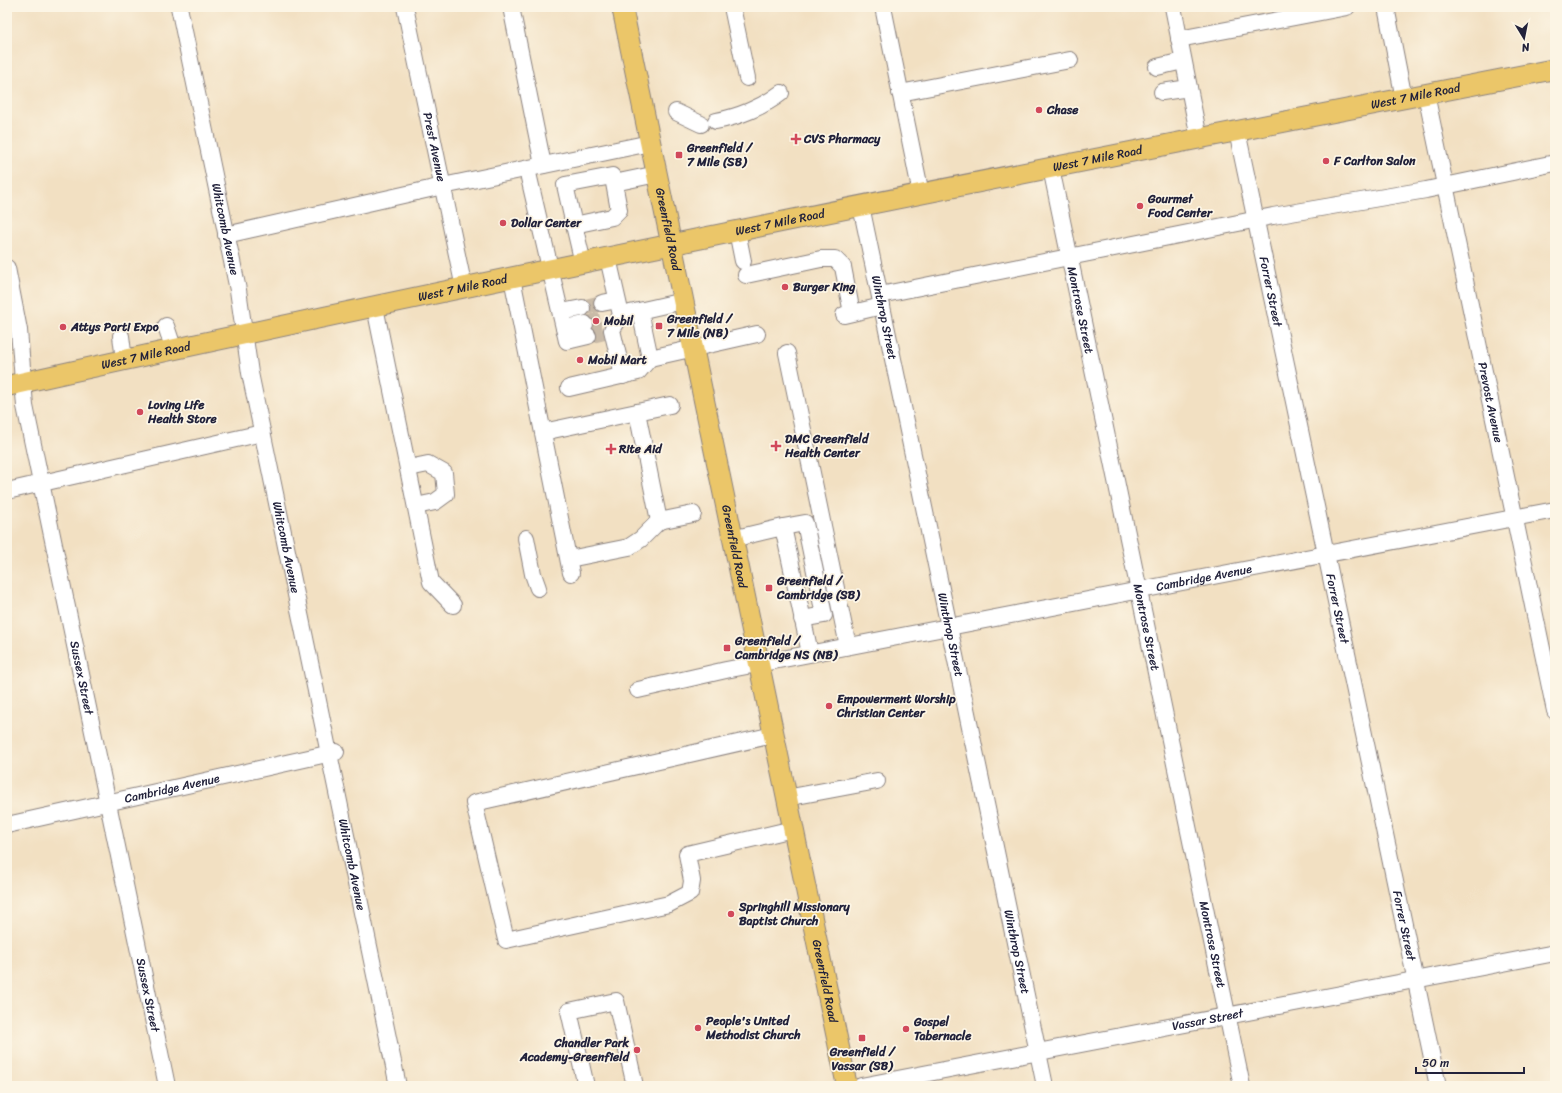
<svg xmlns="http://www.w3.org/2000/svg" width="1562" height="1093" font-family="Sriracha,sans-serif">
<rect width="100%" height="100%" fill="#fcf5e5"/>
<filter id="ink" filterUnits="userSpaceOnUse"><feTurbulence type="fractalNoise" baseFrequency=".025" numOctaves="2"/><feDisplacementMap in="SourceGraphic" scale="8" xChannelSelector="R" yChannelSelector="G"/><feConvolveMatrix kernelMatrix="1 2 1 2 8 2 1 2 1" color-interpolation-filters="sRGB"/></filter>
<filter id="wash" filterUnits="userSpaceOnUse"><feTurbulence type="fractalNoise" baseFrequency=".012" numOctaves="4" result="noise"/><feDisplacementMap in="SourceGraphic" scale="16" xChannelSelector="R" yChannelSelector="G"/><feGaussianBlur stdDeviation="0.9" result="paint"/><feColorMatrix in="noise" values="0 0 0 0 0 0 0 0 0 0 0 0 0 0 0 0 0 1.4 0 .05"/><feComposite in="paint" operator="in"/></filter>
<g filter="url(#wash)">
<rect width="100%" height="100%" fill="#f2e0c2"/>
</g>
<g filter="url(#ink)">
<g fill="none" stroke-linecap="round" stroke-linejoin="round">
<path stroke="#c8baa7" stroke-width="16" stroke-dasharray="16 8" stroke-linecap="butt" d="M582,308L602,303
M585,324L606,319
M588,336L608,331"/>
<g stroke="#8a817e" stroke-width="18">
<g id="minor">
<path id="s1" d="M179,7L238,290L250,373L398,1086"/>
<path id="s2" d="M405,7L464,288"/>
<path d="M511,7L543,165"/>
<path d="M732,7L747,78"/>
<path d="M883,7L921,194"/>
<path d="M1173,7L1199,138"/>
<path d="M1386,7L1404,99"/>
<path d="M1179,39L1347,7"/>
<path d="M1157,67L1183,61"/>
<path d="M1162,92L1189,88"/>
<path d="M900,93L1070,60"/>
<path id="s3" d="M1426,94L1555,711"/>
<path d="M676,112L701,124"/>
<path d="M716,121C738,117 763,107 781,93"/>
<path id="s4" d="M1237,131L1438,1086"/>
<path id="s5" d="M1051,168L1242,1086"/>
<path d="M527,169L567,341L588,336"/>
<path d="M614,183L619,210L612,217L574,225L565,185L612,176L614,183L657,174"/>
<path id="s6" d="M861,206L1045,1086"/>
<path d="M574,225L583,263"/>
<path d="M737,231L743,261"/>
<path d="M226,235L443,186L650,143"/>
<path d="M608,258L621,315L612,330L623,376"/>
<path id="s7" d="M7,268L19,330L25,406L167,1086"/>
<path d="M746,275L821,259H835L843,267L852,313"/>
<path d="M512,278L571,573"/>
<path d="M880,295L1273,216L1426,190L1555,163"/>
<path d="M602,303L617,300"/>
<path d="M375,307L431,582L453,605"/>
<path d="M640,311L650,358L757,334"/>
<path d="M561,312L582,308"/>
<path d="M630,313L683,301"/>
<path d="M844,315L882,306"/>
<path d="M166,326L174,350"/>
<path d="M564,328L585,324"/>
<path d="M121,336L124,360"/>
<path d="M787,353L848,646"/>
<path d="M569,388L638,372L650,358"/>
<path d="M637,412L659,521L693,514"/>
<path d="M543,432L670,405"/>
<path d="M409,468L428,464L444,473L446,494L435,502L416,506"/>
<path d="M7,491L262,433"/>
<path d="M783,527L805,523L824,615L802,619"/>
<path d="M526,538L533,574L538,588"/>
<path d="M732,539L783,527L810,653"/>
<path d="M569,559L629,547L641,539L659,521"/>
<path id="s8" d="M638,690L726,670L1555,510"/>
<path d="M773,735L474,803L506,940L669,904L690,893L692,881L687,854L793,829"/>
<path d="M786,798L877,781"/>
<path id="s9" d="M7,825L336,752"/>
<path d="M586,1086L569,1011L616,1001L635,1086"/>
<path id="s10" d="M861,1086L1555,953"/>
</g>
</g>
<g stroke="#8a817e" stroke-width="22">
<g id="major">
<path id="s11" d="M622,7L847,1086"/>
<path id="s12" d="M7,386C521,272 1038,169 1555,69"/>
</g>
</g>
<use href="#minor" stroke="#fff" stroke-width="16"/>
<use href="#major" stroke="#ebc669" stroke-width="20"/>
</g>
</g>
<g fill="#d1495b" stroke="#fcf5e5" stroke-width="1.5">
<circle cx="1039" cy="110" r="4"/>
<path d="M794 133h4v4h4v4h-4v4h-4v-4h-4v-4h4z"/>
<rect x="675" y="151" width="8" height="8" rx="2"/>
<circle cx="1326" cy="161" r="4"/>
<circle cx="1140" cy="206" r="4"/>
<circle cx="503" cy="223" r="4"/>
<circle cx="785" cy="287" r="4"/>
<circle cx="596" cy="321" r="4"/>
<rect x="655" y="322" width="8" height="8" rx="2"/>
<circle cx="63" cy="327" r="4"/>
<circle cx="580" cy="360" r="4"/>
<circle cx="140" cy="412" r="4"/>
<path d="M774 440h4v4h4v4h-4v4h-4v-4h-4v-4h4z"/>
<path d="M609 443h4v4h4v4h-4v4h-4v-4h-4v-4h4z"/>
<rect x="765" y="584" width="8" height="8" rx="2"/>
<rect x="723" y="644" width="8" height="8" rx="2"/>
<circle cx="829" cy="706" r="4"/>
<circle cx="731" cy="914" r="4"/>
<circle cx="698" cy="1028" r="4"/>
<circle cx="906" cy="1029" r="4"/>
<rect x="858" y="1034" width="8" height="8" rx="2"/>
<circle cx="637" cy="1050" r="4"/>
</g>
<g text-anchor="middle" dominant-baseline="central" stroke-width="3.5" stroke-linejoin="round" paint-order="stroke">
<g font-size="12" fill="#22223b" stroke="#fcf5e5">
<text stroke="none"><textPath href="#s12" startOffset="1438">West 7 Mile Road</textPath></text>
<text stroke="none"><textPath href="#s2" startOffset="143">Prest Avenue</textPath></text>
<text stroke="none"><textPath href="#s12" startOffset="1114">West 7 Mile Road</textPath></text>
<text stroke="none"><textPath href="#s12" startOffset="790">West 7 Mile Road</textPath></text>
<text stroke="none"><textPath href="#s1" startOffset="227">Whitcomb Avenue</textPath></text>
<text stroke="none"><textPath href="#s11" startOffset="227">Greenfield Road</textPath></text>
<text stroke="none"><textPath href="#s12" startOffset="466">West 7 Mile Road</textPath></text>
<text stroke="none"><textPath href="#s4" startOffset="164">Forrer Street</textPath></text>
<text stroke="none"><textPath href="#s5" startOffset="145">Montrose Street</textPath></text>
<text stroke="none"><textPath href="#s6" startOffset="114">Winthrop Street</textPath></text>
<text stroke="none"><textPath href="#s12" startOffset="142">West 7 Mile Road</textPath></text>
<text stroke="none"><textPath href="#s3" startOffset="315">Prevost Avenue</textPath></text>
<text stroke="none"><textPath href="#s1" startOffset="551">Whitcomb Avenue</textPath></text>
<text stroke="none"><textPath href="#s11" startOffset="551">Greenfield Road</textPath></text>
<text stroke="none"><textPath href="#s8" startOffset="577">Cambridge Avenue</textPath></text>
<text stroke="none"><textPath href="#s4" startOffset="488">Forrer Street</textPath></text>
<text stroke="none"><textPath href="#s5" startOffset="469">Montrose Street</textPath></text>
<text stroke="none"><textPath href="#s6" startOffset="438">Winthrop Street</textPath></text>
<text stroke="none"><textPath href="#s7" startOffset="417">Sussex Street</textPath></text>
<text stroke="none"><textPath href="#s9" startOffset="169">Cambridge Avenue</textPath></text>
<text stroke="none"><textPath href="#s1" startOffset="875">Whitcomb Avenue</textPath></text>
<text stroke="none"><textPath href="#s4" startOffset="812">Forrer Street</textPath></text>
<text stroke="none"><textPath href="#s5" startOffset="793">Montrose Street</textPath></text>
<text stroke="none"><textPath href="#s6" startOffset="762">Winthrop Street</textPath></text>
<text stroke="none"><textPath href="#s11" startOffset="995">Greenfield Road</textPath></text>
<text stroke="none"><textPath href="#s7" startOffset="741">Sussex Street</textPath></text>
<text stroke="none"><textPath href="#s10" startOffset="353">Vassar Street</textPath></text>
</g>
<g font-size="12" font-weight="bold" fill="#22223b" stroke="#fcf5e5" text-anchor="start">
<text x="1047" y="110">Chase</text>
<text x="804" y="139">CVS Pharmacy</text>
<text x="687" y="148">Greenfield /<tspan x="687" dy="14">7 Mile (SB)</tspan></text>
<text x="1334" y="161">F Carlton Salon</text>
<text x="1148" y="199">Gourmet<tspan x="1148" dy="14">Food Center</tspan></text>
<text x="511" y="223">Dollar Center</text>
<text x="793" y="287">Burger King</text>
<text x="667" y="319">Greenfield /<tspan x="667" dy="14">7 Mile (NB)</tspan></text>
<text x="604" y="321">Mobil</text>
<text x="71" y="327">Attys Parti Expo</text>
<text x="588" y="360">Mobil Mart</text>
<text x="148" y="405">Loving Life<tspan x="148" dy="14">Health Store</tspan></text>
<text x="785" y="439">DMC Greenfield<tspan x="785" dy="14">Health Center</tspan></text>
<text x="619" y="449">Rite Aid</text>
<text x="777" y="581">Greenfield /<tspan x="777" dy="14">Cambridge (SB)</tspan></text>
<text x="735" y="641">Greenfield /<tspan x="735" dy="14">Cambridge NS (NB)</tspan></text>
<text x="837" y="699">Empowerment Worship<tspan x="837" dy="14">Christian Center</tspan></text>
<text x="739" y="907">Springhill Missionary<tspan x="739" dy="14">Baptist Church</tspan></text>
<text x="706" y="1021">People's United<tspan x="706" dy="14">Methodist Church</tspan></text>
<text x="914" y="1022">Gospel<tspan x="914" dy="14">Tabernacle</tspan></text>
<text x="629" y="1043" text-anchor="end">Chandler Park<tspan x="629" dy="14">Academy-Greenfield</tspan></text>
<text x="862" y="1052" text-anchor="middle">Greenfield /<tspan x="862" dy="14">Vassar (SB)</tspan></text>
</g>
</g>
<rect width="1562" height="1093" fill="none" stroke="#fcf5e5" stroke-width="24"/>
<g transform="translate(1524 38) rotate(170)" stroke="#fcf5e5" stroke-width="3" paint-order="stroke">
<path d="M0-3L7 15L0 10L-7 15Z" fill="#22223b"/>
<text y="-6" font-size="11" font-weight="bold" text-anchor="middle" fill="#22223b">N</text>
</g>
<path d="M1416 1067v6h108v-6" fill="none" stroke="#22223b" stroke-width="2"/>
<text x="1422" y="1067" font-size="12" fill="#22223b" stroke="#fcf5e5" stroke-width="3" paint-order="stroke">50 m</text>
</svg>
